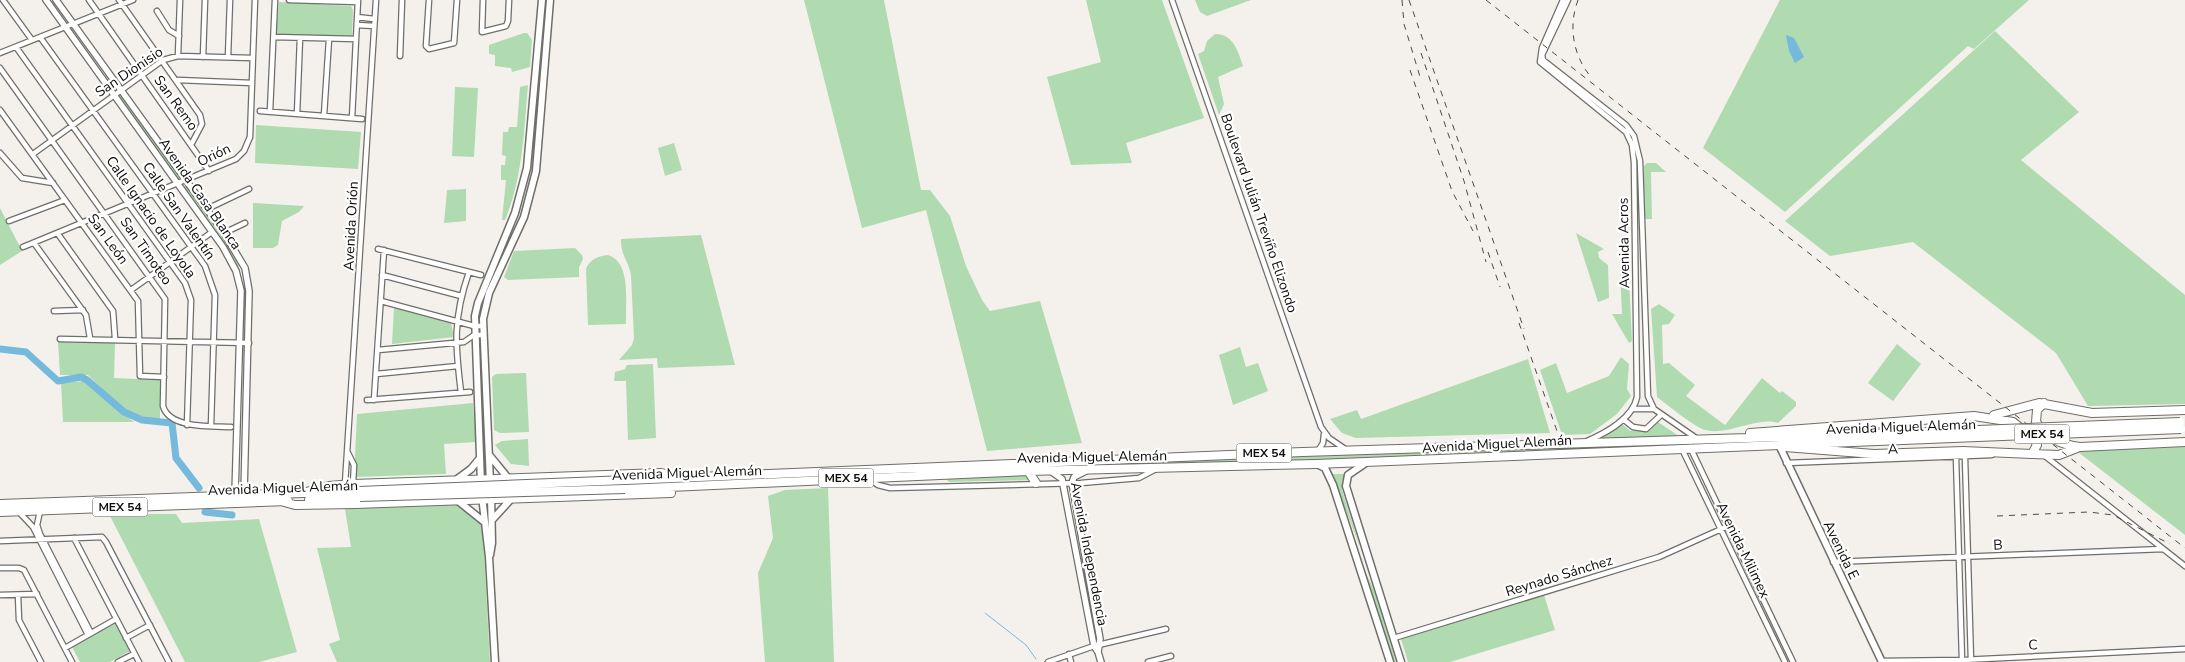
<svg xmlns="http://www.w3.org/2000/svg" width="2185" height="662" font-family="'Nunito Sans',sans-serif">
<rect width="100%" height="100%" fill="#f4f1ec"/>
<path fill="#b0daaf" d="M804,0H884L921,190H930L950,216L966,266L982,300L990,311L1040,301L1082,443L987,451L926,210L862,228Z
M1086,0H1162L1204,118L1126,143L1132,163L1071,165L1047,77L1101,62Z
M1195,0H1251L1207,16L1200,12Z
M1780,0H2029L1974,49L1968,46L1785,212L1703,148Z
M279,2L351,6L353,10L352,36L348,38L276,34Z
M1995,31L2079,112L2021,160L2185,295V404L2088,406L2056,353L1913,242L1830,256L1785,221Z
M524,33H527L532,40L530,67L512,72L511,68L495,66V55L489,54V45Z
M1215,34C1234,34 1238,52 1243,66L1218,77L1224,104L1219,115L1198,54L1204,51L1207,41Z
M528,85C524,130 523,177 505,220H502L506,180H501V165H505L506,156L502,155L503,132H508L509,127H517L520,87Z
M455,87L478,88L474,157L452,156Z
M121,93L182,178L178,180L118,96Z
M256,125L361,132L358,169L255,163Z
M674,143L682,170L665,176L658,148Z
M1647,163H1656L1666,172H1651L1652,219H1644V166Z
M187,185L232,247L241,265L237,267L231,254L183,187Z
M466,189V221L444,223L447,190Z
M253,203L304,206L299,212L282,221L278,245L273,248H253Z
M0,208L22,251L0,265Z
M1576,233L1604,249L1598,252L1599,258L1608,265L1609,298L1598,302Z
M701,235L735,365L658,368L657,358L619,360L632,345L634,338L631,275C628,259 621,257 621,239Z
M575,248L582,255L583,259L579,267V277L508,280L504,277L514,251Z
M608,255C632,263 625,302 626,324L588,325L586,269C590,259 598,256 608,255Z
M1620,272L1629,279L1632,341L1629,343L1612,314H1622Z
M1659,304L1675,315L1669,324L1662,325L1663,364L1669,363L1695,385L1686,396L1725,425L1762,378L1780,393L1782,391L1796,402V406L1778,423C1758,416 1728,436 1705,430C1696,428 1666,404 1657,397L1651,309Z
M394,308L451,323L454,337L392,344Z
M58,342L115,343L114,378L160,380V420C125,417 112,398 88,375H60Z
M1897,344L1921,364L1893,401L1868,383Z
M1240,347L1246,367L1258,363L1268,391L1233,405L1219,355Z
M1621,357L1629,364L1627,389L1631,396L1617,414L1590,434L1562,435L1540,370L1556,363L1567,393L1609,376Z
M1528,359L1550,433L1356,438L1342,433L1330,419L1357,410L1361,419Z
M653,364L656,438L628,440L626,381H614L615,372L625,369L627,365Z
M526,373L529,432L500,433L494,430L492,377L496,374Z
M85,381L134,422H63L61,383Z
M473,403L476,442L444,444L446,474L354,477L357,414Z
M1658,422L1679,436L1597,440L1621,423L1630,431H1649Z
M528,439L529,466L511,464L495,445L502,441Z
M2185,445V535L2078,452Z
M1536,447L1579,448L1485,455L1127,467V462Z
M1332,474H1347L1342,481V490L1360,547Z
M1028,475L1033,480L949,482L945,478Z
M828,488L834,662H765L758,573L773,538L768,496L785,490Z
M455,503L477,516L483,530L490,662H337L329,644L340,640L317,548L351,547L345,509Z
M109,514H176L182,523L259,519L297,652L259,662H185Z
M1362,565L1374,590L1396,662H1394Z
M1544,595L1555,630L1450,662H1408L1401,639Z
M116,623L130,651L110,662H80L73,649V645Z"/>
<path fill="#75b9dd" d="M1786,35L1794,38L1804,57L1795,63L1789,51Z"/>
<g fill="none" stroke-linecap="round" stroke-linejoin="round">
<path stroke="#75b9dd" stroke-width="1" d="M985,613L1026,645L1036,659"/>
<path stroke="#75b9dd" stroke-width="7" d="M0,349L26,352L58,381L81,377L87,380L124,412L142,420L172,423L176,458L199,488
M205,512L232,515"/>
<g stroke="#706e69" stroke-width="7">
<path id="minor" d="M3,0L32,40
M89,0L209,171
M119,0L200,115L202,124L192,143
M289,0L358,2
M429,0L426,46L429,49L454,43L457,0
M483,0L482,32L506,26L508,21L509,0
M1172,0L1321,427L1329,438L1345,449
M1563,0L1542,48L1540,62L1626,132L1632,145L1634,162L1637,397C1633,418 1606,433 1587,441
M1568,0L1542,55L1543,60L1626,125L1634,136L1640,161L1648,396L1654,409L1696,438
M157,11L169,30L179,36
M357,17L374,19
M357,25L374,26
M40,37L205,266L215,295L211,426
M274,37L356,39
M16,47L185,283L191,300L187,425
M0,53L133,0
M178,56L180,0
M400,56L402,0
M203,57L205,0
M228,57L230,0
M0,68L165,299L163,406C169,429 213,426 231,427
M178,80L252,83
M0,110L138,301L140,376L164,377
M260,111L362,119
M270,111L275,0
M297,114L300,38
M324,115L329,39
M352,118L358,0
M0,153L22,178L53,183
M33,154L163,60L178,56L252,58
M207,209L249,189
M9,221L65,200
M224,233L245,223
M58,234L113,311L115,338
M34,243L86,315L90,338
M23,247L236,159L244,151L250,137L255,0
M378,249L481,275
M382,275L461,296
M131,290L212,232
M381,301L474,326H483
M54,311L83,310
M60,339L249,343
M378,350L464,342L474,335H483
M376,374L458,366
M461,392C455,345 453,318 469,272
M367,400L470,392
M374,400L384,250
M1633,409H1654
M1623,419L1633,427L1646,429L1661,415
M1690,447L1793,662
M1682,449L1785,662
M1318,451L1323,443L1324,434
M348,453L354,465L353,484
M2045,456L2185,566
M1956,458L1962,660
M1965,458L1971,660
M1786,463L1992,455
M869,479L878,485L890,488L1081,483L1139,478L1156,469
M345,484L376,0
M40,511L37,525L40,534L91,633
M19,512L33,527L88,635
M74,538L139,662
M0,541L102,537L106,542L169,662
M1833,562L2163,549
M0,568H19L24,570L72,662
M0,595L37,594
M18,595L19,620L41,662
M126,638L150,625
M1394,638L1659,557L1728,526
M65,648L116,619
M1069,654L1071,662
M1882,661L1962,660L2185,649
M118,662L134,654
M1048,662L1094,646L1166,629
M1148,662L1171,656"/>
</g>
<g stroke="#706e69" stroke-width="8">
<path id="tertiary" d="M46,0L223,247L236,271L241,291L235,494
M56,0L224,233L245,268L249,291L244,493
M1086,471L1074,477L1072,483L1100,639L1098,652
M1052,472L1062,479L1094,646L1098,652L1101,662"/>
</g>
<g stroke="#706e69" stroke-width="9">
<path id="secondary" d="M1780,447L1882,662
M490,456L508,478
M1367,462L1348,475L1346,486L1401,662
M1317,464L1325,468L1333,485L1390,662
M456,480L471,469L480,458
M490,483L483,319L489,293L524,217L536,171L550,0
M481,484L475,316L478,303L515,213L527,168L542,0
M482,496L489,557L495,662
M457,500L483,521
M492,520L512,498
M490,555L492,543L491,495"/>
</g>
<g stroke="#706e69" stroke-width="10">
<path id="trunk" d="M2044,403L2037,410L2036,422C2046,437 2062,445 2080,447L2185,442
M1994,415L2039,403L2092,413L2185,410
M1750,433L1974,416L2013,422L2034,439L2037,445L2032,454L1963,451L1874,454L1785,447
M2032,454L2059,455L2077,448
M1028,471L1036,483
M626,480L1303,452L1903,433
M625,489L1028,471L1316,464L1903,440
M306,492L329,486L353,484L661,473L674,476
M309,500L360,497
M284,502L295,505L355,504L671,493
M0,504L359,491
M0,512L288,501"/>
</g>
<use href="#minor" stroke="#fff" stroke-width="4.5"/>
<use href="#tertiary" stroke="#fff" stroke-width="5.5"/>
<use href="#secondary" stroke="#fff" stroke-width="6"/>
<use href="#trunk" stroke="#fff" stroke-width="8"/>
<path stroke="#4c4a48" stroke-width="1" stroke-dasharray="6 6" stroke-linecap="butt" d="M1402,0L1404,24L1421,80
M1409,0L1524,329
M1486,0L2185,548
M1578,0C1568,26 1573,56 1591,77
M1421,53L1464,181L1486,262
M1410,70L1452,191L1473,231
M1488,252L1500,287
M1519,323L1557,431
M1997,516L2089,512L2113,515L2170,544"/>
<g stroke="#706e69" stroke-width="10" stroke-linecap="butt">
<path id="trunk-bridge" d="M1903,433L2180,422
M1903,440L2181,429
M359,491L626,480
M360,497L625,489"/>
</g>
<use href="#trunk-bridge" stroke="#fff" stroke-width="8"/>
</g>
<g text-anchor="middle" dominant-baseline="central" stroke-width="4.5" stroke-linejoin="round" paint-order="stroke">
<g fill="#fff" stroke="#565554" stroke-width="1">
<rect x="2014.5" y="424.5" width="55" height="19" rx="4"/>
<rect x="1236.5" y="443.5" width="55" height="19" rx="4"/>
<rect x="818.5" y="468.5" width="55" height="19" rx="4"/>
<rect x="92.5" y="497.5" width="55" height="19" rx="4"/>
</g>
<g font-size="12" font-weight="bold" fill="#0d0c0b">
<text x="2042" y="434">MEX 54</text>
<text x="1264" y="453">MEX 54</text>
<text x="846" y="478">MEX 54</text>
<text x="120" y="507">MEX 54</text>
</g>
<g font-size="14" fill="#0d0c0b" stroke="#fff">
<text transform="translate(129 72) rotate(-34)">San Dionisio</text>
<text transform="translate(176 103) rotate(54)">San Remo</text>
<text transform="translate(214 155) rotate(-26)">Orión</text>
<text transform="translate(200 194) rotate(55)">Avenida Casa Blanca</text>
<text transform="translate(179 211) rotate(55)">Calle San Valentín</text>
<text transform="translate(1259 213) rotate(71)">Boulevard Julián Treviño Elizondo</text>
<text transform="translate(151 217) rotate(55)">Calle Ignacio de Loyola</text>
<text transform="translate(351 226) rotate(-87)">Avenida Orión</text>
<text transform="translate(108 239) rotate(54)">San León</text>
<text transform="translate(1624 243) rotate(-91)">Avenida Acros</text>
<text transform="translate(146 251) rotate(55)">San Timoteo</text>
<text transform="translate(1901 427) rotate(-2)">Avenida Miguel Alemán</text>
<text transform="translate(1497 444) rotate(-3)">Avenida Miguel Alemán</text>
<text transform="translate(1893 449) rotate(-2)">A</text>
<text transform="translate(1092 457) rotate(-1)">Avenida Miguel Alemán</text>
<text transform="translate(687 473) rotate(-2)">Avenida Miguel Alemán</text>
<text transform="translate(283 488) rotate(-2)">Avenida Miguel Alemán</text>
<text transform="translate(1998 545) rotate(-3)">B</text>
<text transform="translate(1743 550) rotate(64)">Avenida Milimex</text>
<text transform="translate(1841 550) rotate(64)">Avenida E</text>
<text transform="translate(1089 554) rotate(79)">Avenida Independencia</text>
<text transform="translate(1559 576) rotate(-17)">Reynado Sánchez</text>
<text transform="translate(2033 645) rotate(-3)">C</text>
</g>
</g>
</svg>
